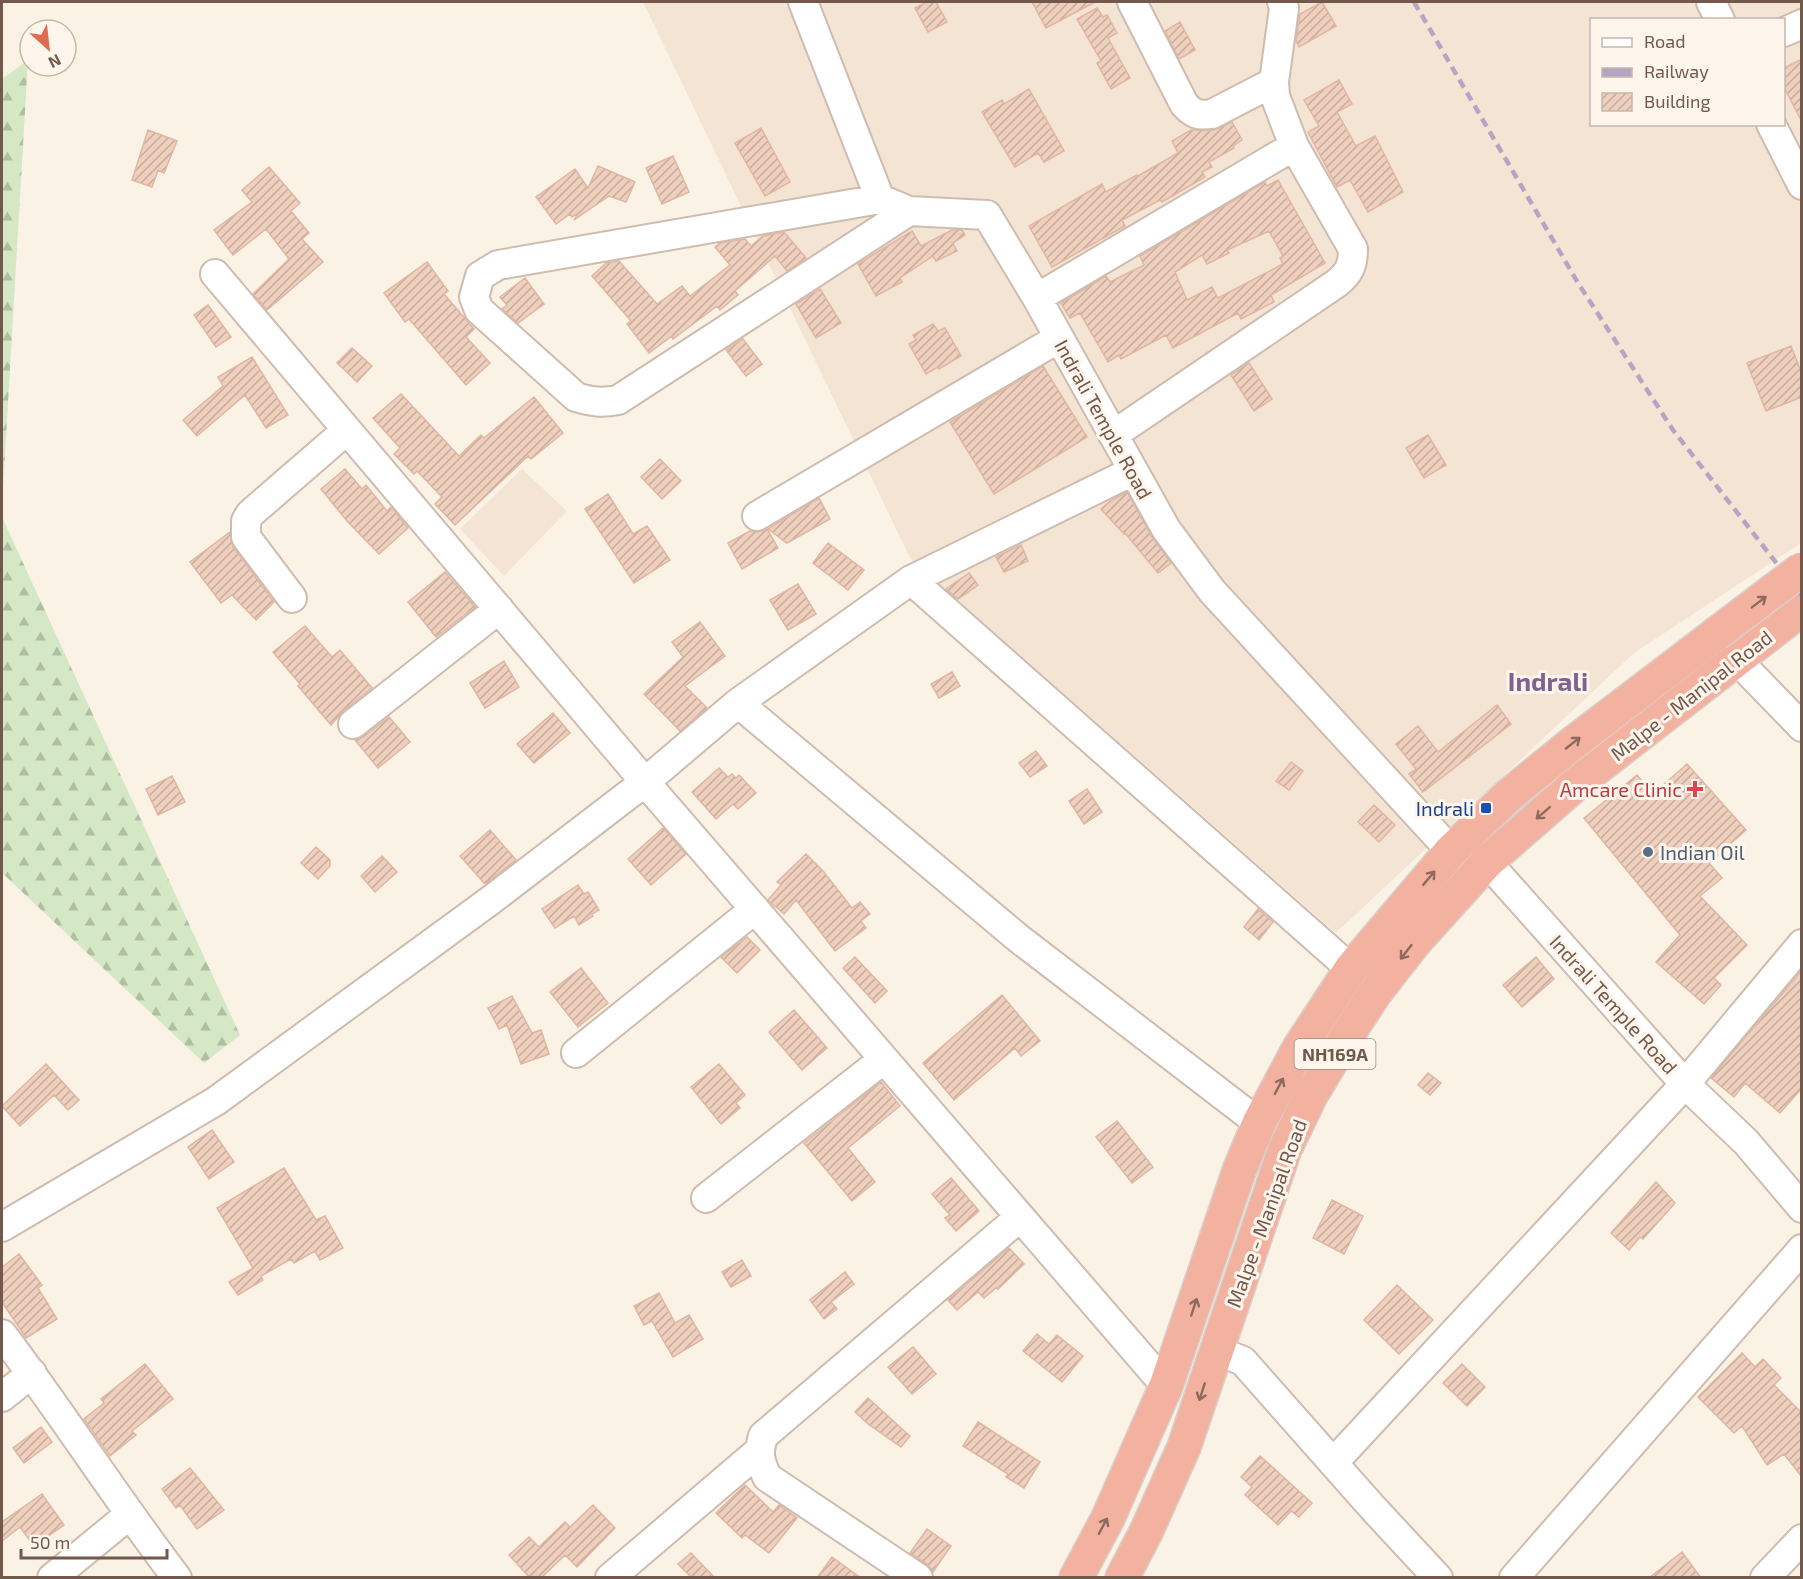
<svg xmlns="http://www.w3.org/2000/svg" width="1803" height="1579" font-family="'Exo 2',sans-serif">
<defs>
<pattern id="forest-firs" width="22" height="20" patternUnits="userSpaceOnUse" patternTransform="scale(1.5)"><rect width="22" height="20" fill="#d4e8c5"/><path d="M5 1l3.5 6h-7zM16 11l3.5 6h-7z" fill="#b0bfa2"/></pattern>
<pattern id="building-hatch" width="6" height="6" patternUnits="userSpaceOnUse" patternTransform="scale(1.5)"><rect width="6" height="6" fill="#efd0be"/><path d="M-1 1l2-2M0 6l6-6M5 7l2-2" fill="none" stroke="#c6ac9d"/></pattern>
</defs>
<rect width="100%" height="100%" fill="#fbf2e6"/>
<path fill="#f3e4d4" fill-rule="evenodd" d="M643,2H1801V543L1634,653L1336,933L910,558ZM1592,20H1784V124H1592Z
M522,469L567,511L504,576L460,529Z"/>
<path fill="url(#forest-firs)" d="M28,60L2,506V79Z
M2,517L240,1035L204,1063L2,873Z"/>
<path fill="url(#building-hatch)" stroke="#e1b6a0" stroke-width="1.5" fill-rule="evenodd" d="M927,2H936L947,22L928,32L915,8Z
M1032,2H1095L1046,28Z
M1322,2L1336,26L1299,47L1296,41L1300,14Z
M1097,8L1103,17L1107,15L1117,33L1108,38L1130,78L1111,89L1097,63L1101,61L1077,19Z
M1180,22L1195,50L1179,59L1165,31Z
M1802,59V122L1784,87V68Z
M1339,80L1352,104L1337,112L1356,146L1375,136L1403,192L1368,212L1350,180L1337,187L1308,132L1319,126L1304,100Z
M1029,89L1064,151L1044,162L1038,153L1015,167L982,112L1002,100L1004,104Z
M1232,122L1242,140L1233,146L1234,148L1209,162L1212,167L1202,172L1205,177L1162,202L1160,200L1122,220L1125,226L1052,267L1029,226L1102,184L1106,192L1137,175L1138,176L1178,153L1172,141L1191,130H1214Z
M761,128L790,182L765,196L735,143Z
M148,130L177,141L164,173L158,170L152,187L132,180Z
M673,156L689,192L662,204L646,168Z
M598,166L635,182L626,202L609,196L574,220L578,213L572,217L570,214L556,224L536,197L575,169L588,188Z
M269,167L300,203L291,211L309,233L302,239L323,262L267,310L253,294L289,259L266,229L233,255L214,230L252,202L242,190Z
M1278,180L1325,263L1271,295L1274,302L1241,319L1238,313L1173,348L1166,335L1121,359L1119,355L1108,362L1080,313L1070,318L1061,303L1106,276L1110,282L1144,265L1140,256L1265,182L1267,186ZM1269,231L1283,256L1280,258L1283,264L1218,298L1212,287L1187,300L1175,272L1202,255L1207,264L1229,253L1227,250Z
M952,230H962L965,235L953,243L957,251L936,261L933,256L900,278L902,282L876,296L858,264L912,231L921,246Z
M784,232L806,258L787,271L775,256L735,291L738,295L720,310L717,306L673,339L672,336L649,353L627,324L631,321L592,276L606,263L619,261L657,304L682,286L690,296L730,265L715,247L720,243L745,239L751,246L763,236Z
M427,262L448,291L444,294L474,329L466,337L490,363L466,385L409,319L405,322L384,293Z
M525,278L544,304L518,323L502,309L507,305L500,297Z
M820,289L841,323L816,338L796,304Z
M208,305L231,337L216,347L194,315Z
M933,324L938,331L945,328L961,356L939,369L938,367L926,374L909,344L916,340L913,335Z
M743,339L762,364L746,376L726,350Z
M1791,346L1802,374V397L1766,411L1747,363Z
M352,348L372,366L357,382L337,363Z
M252,357L288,415L266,428L245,395L197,436L183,420L223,386L218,377Z
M1249,363L1272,399L1254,411L1231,375Z
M1043,366L1087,437L994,494L950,422Z
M401,394L459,456L481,435L484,438L534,397L563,433L531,459L528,456L455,525L435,504L442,497L417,471L414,474L394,454L400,448L373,418Z
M1428,435L1446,465L1424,478L1406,448Z
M660,459L681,481L662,499L641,477Z
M345,469L362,489L366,485L387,511L391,507L408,528L379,554L347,521L321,489Z
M1127,492L1152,537L1171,563L1158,573L1125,533L1124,534L1101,509L1110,501Z
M608,494L633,534L647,526L670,560L634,583L585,509Z
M819,498L830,519L787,543L768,529Z
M767,529L778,548L742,569L728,543L750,531L758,532Z
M230,532L233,547L274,602L256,620L232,595L221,603L190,562Z
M828,543L864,570L848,590L813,563Z
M1021,545L1028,561L1004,572L996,557Z
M445,572L475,607L436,637L408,602Z
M969,573L978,585L958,599L946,589Z
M798,584L816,614L788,630L770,600Z
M700,622L725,656L685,686L707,708L680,731L644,694L683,657L672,642Z
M305,626L332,657L340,650L372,688L343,711L331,725L298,686L300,684L273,652Z
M504,661L519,687L485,708L470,683Z
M952,672L960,686L939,698L931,684Z
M1497,705L1511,724L1423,792L1409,774L1416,769L1396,744L1418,726L1438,752Z
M553,713L570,733L534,763L517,744Z
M389,717L410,742L378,768L355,740L363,737Z
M1036,751L1047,766L1030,777L1019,763Z
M1291,762L1303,771L1289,790L1276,781Z
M1687,764L1746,830L1709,863L1722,878L1700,896L1747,945L1714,978L1721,985L1704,1004L1656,962L1680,935L1584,818L1637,775L1653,794Z
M719,768L728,777L732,774L736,778L739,775L756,793L738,809L733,804L716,819L692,792Z
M172,776L185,802L158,815L146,789Z
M1087,789L1102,812L1084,824L1069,801Z
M1374,805L1395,825L1379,842L1358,822Z
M663,828L686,854L651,885L628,859Z
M490,830L516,860L485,884L460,856Z
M316,847L330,860V866L318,879L301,863Z
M806,854L823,871L852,908L860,902L870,914L861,921L866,928L835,951L796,900L784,914L768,900L781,885L777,882Z
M382,856L397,872L375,892L361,876Z
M578,885L584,894L588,892L599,910L592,914L593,916L579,925L574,916L555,928L542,909Z
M1258,909L1273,922L1259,940L1244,927Z
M747,937L760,950L737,973L721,957Z
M855,957L887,991L875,1003L843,968Z
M1536,957L1554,979L1522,1007L1503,985Z
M581,968L608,1003L578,1027L550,992Z
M1802,970V1088L1780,1113L1745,1083L1734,1097L1711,1078Z
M1002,995L1040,1041L1021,1056L1015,1048L954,1100L923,1063Z
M512,996L532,1033L541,1030L549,1054L521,1064L507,1025L499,1029L488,1008Z
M794,1010L827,1048L802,1070L769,1032Z
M46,1064L79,1100L68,1110L54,1095L20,1126L2,1106Z
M719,1064L745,1095L736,1103L740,1108L721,1124L691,1087Z
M1428,1073L1441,1083L1430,1095L1418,1085Z
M881,1082L900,1106L848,1148L875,1182L852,1201L804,1143Z
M1117,1121L1153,1167L1132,1183L1096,1137Z
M212,1130L234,1162L209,1179L188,1147Z
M284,1168L316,1220L325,1216L343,1248L320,1260L315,1251L294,1263L291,1259L261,1276L263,1280L238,1295L229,1282L253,1268L217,1208Z
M951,1178L979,1211L956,1231L945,1218L950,1215L932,1194Z
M1656,1182L1675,1203L1643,1239L1640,1237L1629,1250L1611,1233Z
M1332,1200L1363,1216L1344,1254L1313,1238Z
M1009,1248L1024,1264L998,1289L996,1288L984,1298L978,1292L957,1310L948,1300Z
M19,1254L42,1285L38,1288L57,1319L26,1338L2,1302V1267Z
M742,1260L751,1276L731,1287L722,1272Z
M845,1272L854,1284L831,1302L837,1309L824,1319L810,1300Z
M1397,1285L1433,1320L1399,1354L1364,1320Z
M659,1293L675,1323L689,1315L703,1339L673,1357L652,1321L644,1325L634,1306Z
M1037,1334L1049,1344L1057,1335L1083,1356L1062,1382L1023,1351Z
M913,1347L936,1374L912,1394L888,1367Z
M1742,1353L1755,1367L1763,1359L1781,1378L1774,1385L1802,1413V1477L1784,1454L1767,1465L1742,1426L1734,1433L1698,1397Z
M145,1364L173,1399L132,1431L136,1435L110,1456L84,1419L104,1403L101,1399Z
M1462,1364L1485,1387L1467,1406L1443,1383Z
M868,1398L910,1436L901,1447L868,1424L855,1412Z
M978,1422L1040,1462L1024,1488L1006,1477L1008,1474L963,1446Z
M41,1427L52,1442L24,1463L13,1448Z
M1260,1456L1312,1503L1299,1517L1291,1511L1278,1525L1245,1495L1252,1487L1241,1477Z
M190,1468L224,1510L197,1529L180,1505L176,1508L162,1489Z
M745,1485L773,1512L779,1505L797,1518L769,1553L745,1535L742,1538L716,1513Z
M42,1494L64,1525L34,1546L20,1527L2,1541V1522Z
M593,1505L615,1528L577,1567L565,1555L541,1578H530L509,1555L529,1537L539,1547L565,1522L570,1527Z
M927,1529L951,1546L933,1572L927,1564L910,1553Z
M1682,1552L1701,1578H1649Z
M691,1553L715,1578H692L678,1564Z
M832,1557L861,1578H817Z"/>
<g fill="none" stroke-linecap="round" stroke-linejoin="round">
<g stroke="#cebcaf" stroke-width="32">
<path id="minor" d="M803,2L880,199L909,211L987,215L1037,298L1166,529L1212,591L1451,851
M1132,2L1184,104C1193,114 1198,116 1212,114L1274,82
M1711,2L1720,20
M1784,32L1802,24
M1771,124L1802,185
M880,199L498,265L480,276L474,297L479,310L576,397C592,402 602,403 618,400L909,211
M215,274L645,782L1166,1386
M1037,298L1294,146
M1113,435L1337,283C1349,273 1353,266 1353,249L1294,146L1275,96L1274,82L1284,8L1282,2
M757,516L1059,338
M911,580L1351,969
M292,598L246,537V521L250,514L347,430
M1723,643L1736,659L1802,727
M738,703L1018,938L1259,1123
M353,724L499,609
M1487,862L1685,1084L1746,1142L1802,1208
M576,1053L755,909
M706,1198L884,1059
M2,1227L216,1101L491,900L645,782L738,703L911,580L1133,471
M2,1334C62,1413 116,1498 177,1578
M1216,1350L1243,1361L1373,1508L1438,1578
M2,1397L32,1373
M1333,1463L1685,1084L1802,944
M52,1578L129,1515
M610,1578L759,1451
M918,1578L767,1477C759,1459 758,1454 763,1436L1020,1217
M1514,1578L1802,1249
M1765,1578L1802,1539"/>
</g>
<g stroke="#d8d0cd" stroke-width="36">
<path id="highway" d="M1076,1578L1108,1518L1166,1386L1239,1171L1259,1123L1299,1048L1351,969L1451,851L1509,795L1573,743L1716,634
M1122,1578L1146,1532L1184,1447L1285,1149L1311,1095L1343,1042L1375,993L1414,943L1487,862L1576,784L1802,609"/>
</g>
<use href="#minor" stroke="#fff" stroke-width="28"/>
<use href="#highway" stroke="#f3b29f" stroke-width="33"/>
<path stroke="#b5a4c4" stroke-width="4.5" stroke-dasharray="9 6" stroke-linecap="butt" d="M1414,2L1578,283L1673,430L1802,596"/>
<g stroke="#d8d0cd" stroke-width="36" stroke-linecap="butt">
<path id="highway-bridge" d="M1716,634L1802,569"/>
</g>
<use href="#highway-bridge" stroke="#f3b29f" stroke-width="33"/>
</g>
<defs><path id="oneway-shaft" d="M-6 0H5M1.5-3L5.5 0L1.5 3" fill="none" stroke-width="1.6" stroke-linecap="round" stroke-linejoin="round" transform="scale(1.5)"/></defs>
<g stroke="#8d6a5d">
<use href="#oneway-shaft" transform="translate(1759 602) rotate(-37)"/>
<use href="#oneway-shaft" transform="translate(1573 743) rotate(-38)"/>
<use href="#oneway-shaft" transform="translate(1543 813) rotate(139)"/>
<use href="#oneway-shaft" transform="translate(1429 878) rotate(-50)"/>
<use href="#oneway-shaft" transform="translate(1406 952) rotate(128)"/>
<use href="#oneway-shaft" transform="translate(1279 1086) rotate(-62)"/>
<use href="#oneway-shaft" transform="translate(1194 1307) rotate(-72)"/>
<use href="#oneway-shaft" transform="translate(1202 1392) rotate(108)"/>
<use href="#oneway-shaft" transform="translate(1103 1526) rotate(-62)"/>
</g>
<path fill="#e0444e" stroke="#fef6ec" stroke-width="2" d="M1692 780h6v6h6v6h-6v6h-6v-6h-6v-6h6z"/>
<rect fill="#1a4fb4" stroke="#fef6ec" stroke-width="2" x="1480" y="802" width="12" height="12" rx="3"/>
<circle fill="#5c6f8a" stroke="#fef6ec" stroke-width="2" cx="1648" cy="852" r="6"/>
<g text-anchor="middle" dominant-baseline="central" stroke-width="6" stroke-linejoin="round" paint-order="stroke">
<rect fill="#fef6ec" stroke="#9d877c" stroke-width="1.5" x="1294.5" y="1039" width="81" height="30" rx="4.5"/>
<g font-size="18" font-weight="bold" fill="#73584c">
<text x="1335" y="1054">NH169A</text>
</g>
<g font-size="20" fill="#73584c" stroke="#fef6ec">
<text transform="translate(1104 419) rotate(61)">Indrali Temple Road</text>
<text transform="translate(1691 695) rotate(-38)">Malpe - Manipal Road</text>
<text transform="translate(1614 1004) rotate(48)">Indrali Temple Road</text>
<text transform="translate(1266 1213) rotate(-70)">Malpe - Manipal Road</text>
</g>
<g font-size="20" fill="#be3a42" stroke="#fef6ec" text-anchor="end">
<text x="1682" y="789">Amcare Clinic</text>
</g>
<g font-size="20" fill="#164399" stroke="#fef6ec" text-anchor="end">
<text x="1474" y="808">Indrali</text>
</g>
<g font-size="20" fill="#4e5e75" stroke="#fef6ec" text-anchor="start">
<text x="1660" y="852">Indian Oil</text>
</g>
<g font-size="26" font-weight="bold" fill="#7f638f" stroke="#fef6ec">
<text x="1548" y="680">Indrali</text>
</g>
</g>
<rect width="1803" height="1579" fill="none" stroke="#73584c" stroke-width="6"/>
<rect x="1590" y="18" width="195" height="108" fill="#fef6ec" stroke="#c6b7ac" stroke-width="1.5"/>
<rect x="1602" y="38" width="30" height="9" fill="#ffffff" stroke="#c6b7ac" stroke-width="1.5"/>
<text x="1644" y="48" font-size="18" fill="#73584c">Road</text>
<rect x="1602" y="68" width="30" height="9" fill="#b5a4c4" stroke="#c6b7ac" stroke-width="1.5"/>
<text x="1644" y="78" font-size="18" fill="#73584c">Railway</text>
<rect x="1602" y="93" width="30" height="18" fill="url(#building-hatch)" stroke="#c6b7ac" stroke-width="1.5"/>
<text x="1644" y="108" font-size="18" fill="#73584c">Building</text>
<g transform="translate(48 48) rotate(153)"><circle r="28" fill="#fef6ec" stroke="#c6b7ac" stroke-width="1.5"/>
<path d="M0-4.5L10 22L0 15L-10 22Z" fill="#df6c50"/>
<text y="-9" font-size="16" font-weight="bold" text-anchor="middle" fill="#73584c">N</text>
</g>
<path d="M21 1549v9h146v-9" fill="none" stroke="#73584c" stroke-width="3"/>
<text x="30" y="1549" font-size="18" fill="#73584c" stroke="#fef6ec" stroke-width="4.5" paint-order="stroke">50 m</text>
</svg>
